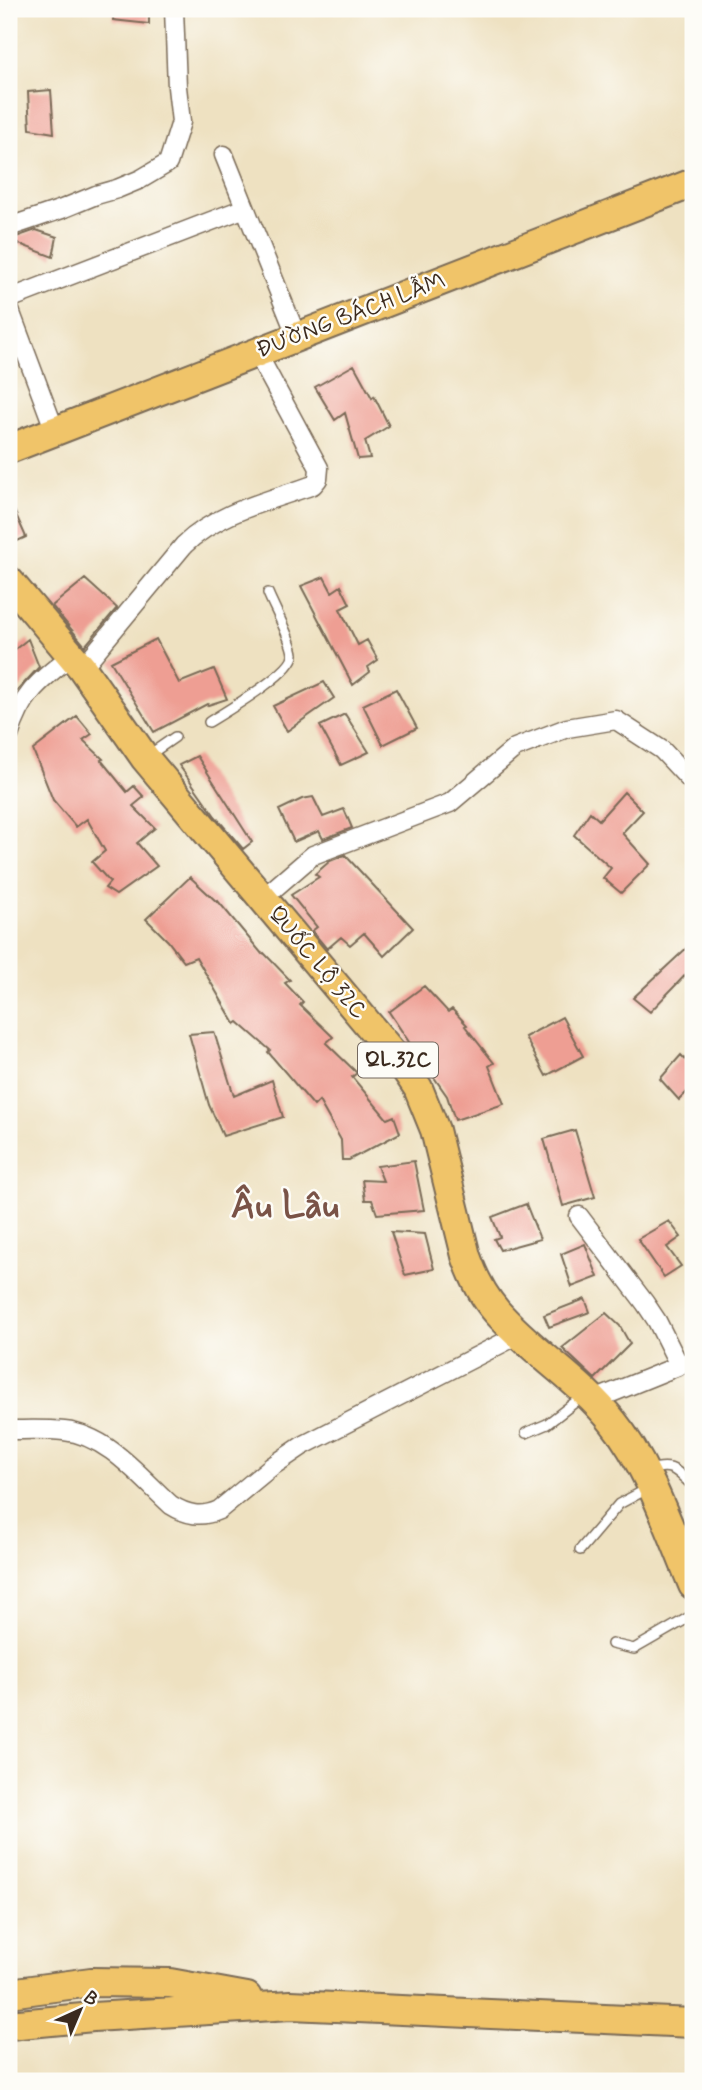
<svg xmlns="http://www.w3.org/2000/svg" width="702" height="2090" font-family="Mynerve,sans-serif">
<rect width="100%" height="100%" fill="#fdfcf7"/>
<filter id="ink" filterUnits="userSpaceOnUse"><feTurbulence type="fractalNoise" baseFrequency=".0143" numOctaves="2"/><feDisplacementMap in="SourceGraphic" scale="14" xChannelSelector="R" yChannelSelector="G"/><feConvolveMatrix kernelMatrix="1 2 1 2 8 2 1 2 1" color-interpolation-filters="sRGB"/></filter>
<filter id="wash" filterUnits="userSpaceOnUse"><feTurbulence type="fractalNoise" baseFrequency=".00686" numOctaves="4" result="noise"/><feDisplacementMap in="SourceGraphic" scale="28" xChannelSelector="R" yChannelSelector="G"/><feGaussianBlur stdDeviation="1.57" result="paint"/><feColorMatrix in="noise" values="0 0 0 0 0 0 0 0 0 0 0 0 0 0 0 0 0 1.4 0 .05"/><feComposite in="paint" operator="in"/></filter>
<g filter="url(#wash)">
<rect width="100%" height="100%" fill="#eee1c1"/>
<g id="blocks">
<path fill="#ee9e93" d="M114,9H149V24L113,20Z
M51,90L54,133L30,129L28,92Z
M36,230L57,237L53,257L14,242L16,237Z
M354,365L372,398L374,396L389,426L365,441L370,458L358,459L345,413L335,420L315,387Z
M9,499L26,537L9,545Z
M324,577L332,592L341,586L350,604L340,609L358,645L367,640L378,660L368,667L370,672L353,685L301,586Z
M85,579L117,608L85,646L52,606Z
M28,639L39,667L17,691L9,697V654Z
M156,639L179,683L214,669L227,699L208,705L207,704L154,732L111,662Z
M324,682L334,698L287,731L273,706Z
M396,689L417,728L383,745L363,705Z
M345,714L369,752L341,765L320,726Z
M77,716L92,734L83,740L103,759L101,760L127,792L134,786L144,797L133,806L155,828L137,843L157,866L116,895L105,888L110,882L92,862L105,851L87,819L76,827L53,800L33,750Z
M197,756L252,842L243,849L215,816L179,765Z
M624,792L643,811L622,833L650,864L621,893L603,878L611,868L574,835L590,812L599,820Z
M313,797L323,817L344,809L352,828L323,839L319,831L294,842L279,810L302,799Z
M345,855L413,928L384,956L364,933L350,945L341,937L327,949L312,931L317,927L291,895L319,877L315,874L330,861Z
M190,877L217,902L218,901L262,954L264,953L290,980L285,983L303,1002L300,1005L333,1037L326,1043L357,1073L352,1077L387,1119L394,1116L400,1133L349,1160H342L341,1140L319,1101L314,1106L268,1052L270,1050L238,1022L235,1024L196,957L184,962L168,941L146,919Z
M693,942V967L650,1012L633,998Z
M424,986L448,1012L452,1009L467,1025L465,1026L494,1063L489,1066L504,1104L455,1120L447,1096L426,1066L406,1044L409,1042L389,1012Z
M562,1017L583,1056L546,1076L525,1037Z
M214,1032L234,1096L272,1080L283,1117L223,1136L209,1105L189,1034Z
M681,1055L693,1068V1086L679,1100L660,1079Z
M575,1130L595,1197L563,1206L544,1139Z
M414,1161L424,1210L377,1214L372,1200H365L362,1180L383,1181L377,1166Z
M526,1204L540,1239L500,1250L494,1239L500,1237L492,1217Z
M669,1221L681,1237L667,1247L681,1266L664,1277L638,1239Z
M391,1232L425,1234L434,1269L405,1275Z
M585,1244L598,1277L572,1287L561,1254Z
M585,1299L590,1312L549,1327L544,1315Z
M606,1313L620,1326L630,1344L595,1379L562,1348Z"/>
</g>
</g>
<g filter="url(#ink)">
<use href="#blocks" fill-opacity="0" stroke="#7a6a57" stroke-width="2"/>
<g fill="none" stroke-linecap="round" stroke-linejoin="round">
<g stroke="#7a6a57" stroke-width="12">
<path id="service" d="M209,722C225,712 295,671 293,654C292,640 274,608 268,593
M149,755L175,737
M526,1433L547,1424L583,1396
M648,1470C674,1463 675,1470 693,1486
M580,1550L619,1504L649,1488
M612,1644L634,1649L693,1615"/>
</g>
<g stroke="#7a6a57" stroke-width="21">
<path id="minor" d="M224,155L297,337
M9,227L62,209L96,195L117,189L141,179L168,163L181,122L177,87L174,9
M9,299L245,208
M9,308L55,431
M82,668L184,545C218,512 269,501 313,485L318,479L319,468L257,353
M9,736C22,694 38,682 72,655
M262,899L313,855L450,803L515,748L567,728L616,720L662,750L693,783
M579,1216L645,1303L657,1321L679,1365
M594,1400L693,1360
M9,1430C27,1430 46,1429 64,1431C108,1435 141,1478 171,1505C187,1515 201,1518 219,1510L271,1467L302,1446L520,1334"/>
</g>
<g stroke="#7a6a57" stroke-width="32">
<path id="primary" d="M9,449L693,183
M9,581L82,668L145,758L404,1067L418,1088L435,1130L466,1256C473,1276 482,1295 497,1312C532,1352 580,1380 613,1422C649,1466 671,1533 693,1585
M9,1993L91,1982L170,1983L247,1997
M9,2025L93,2017L291,2005L693,2023"/>
</g>
<use href="#service" stroke="#fff" stroke-width="9"/>
<use href="#minor" stroke="#fff" stroke-width="18"/>
<use href="#primary" stroke="#f0c469" stroke-width="28"/>
</g>
</g>
<g text-anchor="middle" dominant-baseline="central" stroke-width="5" stroke-linejoin="round" paint-order="stroke">
<rect fill="#fdfcf7" stroke="#75695f" stroke-width="2" x="358" y="1042.5" width="80" height="35" rx="5"/>
<g font-size="21" font-weight="bold" fill="#3b2a1e">
<text x="398" y="1060">QL.32C</text>
</g>
<g font-size="23" fill="#3b2a1e" stroke="#fdfcf7">
<text transform="translate(351 316) rotate(-21)">ĐƯỜNG BÁCH LẪM</text>
<text transform="translate(317 963) rotate(50)">QUỐC LỘ 32C</text>
</g>
<g font-size="37" font-weight="bold" fill="#7a5347" stroke="#fdfcf7">
<text x="285" y="1207">Âu Lâu</text>
</g>
</g>
<rect width="702" height="2090" fill="none" stroke="#fdfcf7" stroke-width="35"/>
<g transform="translate(80 2010) rotate(44)" stroke="#fdfcf7" stroke-width="5" paint-order="stroke">
<path d="M0-5L12 26L0 18L-12 26Z" fill="#3b2a1e"/>
<text y="-10" font-size="19" font-weight="bold" text-anchor="middle" fill="#3b2a1e">B</text>
</g>
</svg>
